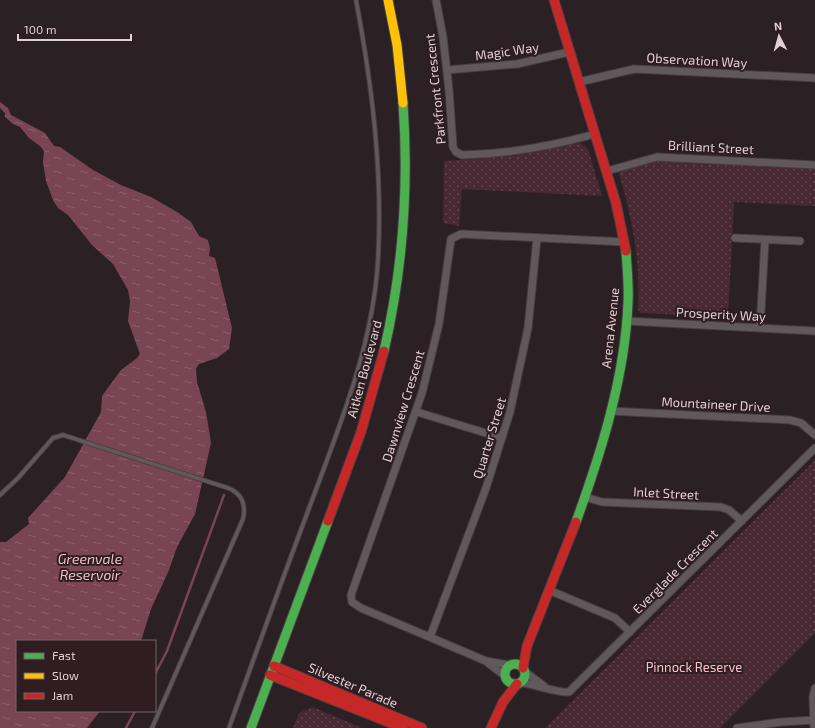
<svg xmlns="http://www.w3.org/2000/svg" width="815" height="728" font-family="'Exo 2',sans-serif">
<defs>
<pattern id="park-dots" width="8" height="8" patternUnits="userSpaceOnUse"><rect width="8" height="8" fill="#482832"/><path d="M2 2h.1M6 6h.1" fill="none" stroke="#62464f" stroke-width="1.8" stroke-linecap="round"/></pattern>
<pattern id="water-ripples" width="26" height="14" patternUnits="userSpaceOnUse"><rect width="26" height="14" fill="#794555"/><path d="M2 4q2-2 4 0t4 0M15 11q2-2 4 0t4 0" fill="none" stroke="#8c5f6d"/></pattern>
</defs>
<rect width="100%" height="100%" fill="#2b2124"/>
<path fill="url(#park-dots)" d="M581,143L588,149L602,196L462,189L459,226L443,223L444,161L513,156Z
M658,161L815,169V206L734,202L728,317L641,313L638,310C641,262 632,219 619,173L620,171Z
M815,460V633L720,728H545Z
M313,707L362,728H293L299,713Z"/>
<path fill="url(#water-ripples)" d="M0,102L8,108L11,115L45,133L54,146L60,147L93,170L121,185L151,197L177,212L191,222L199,236L208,240L210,249L209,256L215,258L232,328L229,349L217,358L199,364L196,369L197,382L206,412L211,443L195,514L177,547L169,570L151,609L141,641H17V711H100L87,728H0V542H6L29,524L28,518L65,477L101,412L102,396L121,370L137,358L140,354L128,321L130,301L128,290L113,264L92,245L68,215L58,208L53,200L46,181L43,162L44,151L40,146L29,138L20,127L13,124L5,117V113L0,108Z"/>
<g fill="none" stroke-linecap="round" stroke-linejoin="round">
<path stroke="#794555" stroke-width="2.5" d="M155,674L167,651L224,495
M126,728L135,711"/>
<g stroke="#473e42" stroke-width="5.5">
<path id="lane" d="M0,495L18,478L53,438L63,435L228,488C243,494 246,505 243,519L152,728
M229,728C255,655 281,583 308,511C338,430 373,347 378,260C383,172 372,85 356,0"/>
</g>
<g stroke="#473e42" stroke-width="9">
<path id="street" d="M436,0L443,37L449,90L453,147L456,152L462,155C508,154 552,146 595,134
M447,70L517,64L569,52
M579,82L634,69L815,78
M607,171L657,157L815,165
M735,238L800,241
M626,321L815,331
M760,328L765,240
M610,411L790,420L801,423L815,435
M417,412L502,438
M585,497L602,502L721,507L729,510L742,521
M551,591L615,618L630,632
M430,637L486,488L510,412L528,328L537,238
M488,663L505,676
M509,665L486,661L361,608L352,602L351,595L422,393L439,324L451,239L461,234L625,242
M524,671L544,686
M520,682C531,684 563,694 569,692L815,448
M737,728L781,722L814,720
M814,728L813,697L815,688"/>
</g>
<g stroke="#473e42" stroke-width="11">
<path id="fast" d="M384,351C403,269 409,187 403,103
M576,522C601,453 625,377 628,303C629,286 627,268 626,251
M505 674a10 10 0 1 1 20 0a10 10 0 1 1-20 0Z
M251,728L328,521"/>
</g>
<g stroke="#473e42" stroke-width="11">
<path id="slow" d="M388,0L397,45L403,103"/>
</g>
<g stroke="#473e42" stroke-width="11">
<path id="jam" d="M554,0L616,203L626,251
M328,521L361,432L384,351
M274,666L422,728
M523,668L527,646L576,522
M270,675L403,728
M491,728L503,702L517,684"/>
</g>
<use href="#lane" stroke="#61585b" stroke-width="3.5"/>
<use href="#street" stroke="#61585b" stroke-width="7"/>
<use href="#fast" stroke="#4caf50" stroke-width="9"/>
<use href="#slow" stroke="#ffc107" stroke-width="9"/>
<use href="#jam" stroke="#c62828" stroke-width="9"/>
</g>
<g text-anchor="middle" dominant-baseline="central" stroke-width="4" stroke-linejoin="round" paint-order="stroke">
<g font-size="13" fill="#ded1d5" stroke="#2f1d22">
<text transform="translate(507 51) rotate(-8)">Magic Way</text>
<text transform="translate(697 60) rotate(3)">Observation Way</text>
<text transform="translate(435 89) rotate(-96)">Parkfront Crescent</text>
<text transform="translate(711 147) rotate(3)">Brilliant Street</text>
<text transform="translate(721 314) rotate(3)">Prosperity Way</text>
<text transform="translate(610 328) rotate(-84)">Arena Avenue</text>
<text transform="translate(364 369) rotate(-75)">Aitken Boulevard</text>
<text transform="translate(716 404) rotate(3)">Mountaineer Drive</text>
<text transform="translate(403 406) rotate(-73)">Dawnview Crescent</text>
<text transform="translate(489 438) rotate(-73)">Quarter Street</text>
<text transform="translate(666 493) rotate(3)">Inlet Street</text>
<text transform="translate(675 571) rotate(-45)">Everglade Crescent</text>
<text transform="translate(353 685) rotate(23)">Silvester Parade</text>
</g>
<g font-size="13" fill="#f7c0ce" stroke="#2f1d22">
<text x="694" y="667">Pinnock Reserve</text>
</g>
<g font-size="14" font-style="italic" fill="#f5becd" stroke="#2f1d22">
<text x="90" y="558">Greenvale<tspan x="90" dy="16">Reservoir</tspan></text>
</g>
</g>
<rect x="16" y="640" width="140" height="72" fill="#2f1d22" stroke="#75656a"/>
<rect x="24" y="653" width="20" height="6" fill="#4caf50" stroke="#75656a"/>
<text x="52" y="660" font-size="12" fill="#ded1d5">Fast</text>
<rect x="24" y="673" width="20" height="6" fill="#ffc107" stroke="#75656a"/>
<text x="52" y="680" font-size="12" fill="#ded1d5">Slow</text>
<rect x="24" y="693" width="20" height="6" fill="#c62828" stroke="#75656a"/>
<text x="52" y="700" font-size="12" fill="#ded1d5">Jam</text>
<g transform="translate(779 36) rotate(354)" stroke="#2f1d22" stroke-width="3" paint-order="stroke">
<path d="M0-3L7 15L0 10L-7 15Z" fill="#ded1d5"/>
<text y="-6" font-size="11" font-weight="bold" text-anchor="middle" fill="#ded1d5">N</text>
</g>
<path d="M18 34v6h113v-6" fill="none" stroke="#ded1d5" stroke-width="2"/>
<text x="24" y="34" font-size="12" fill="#ded1d5" stroke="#2f1d22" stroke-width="3" paint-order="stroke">100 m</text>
</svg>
